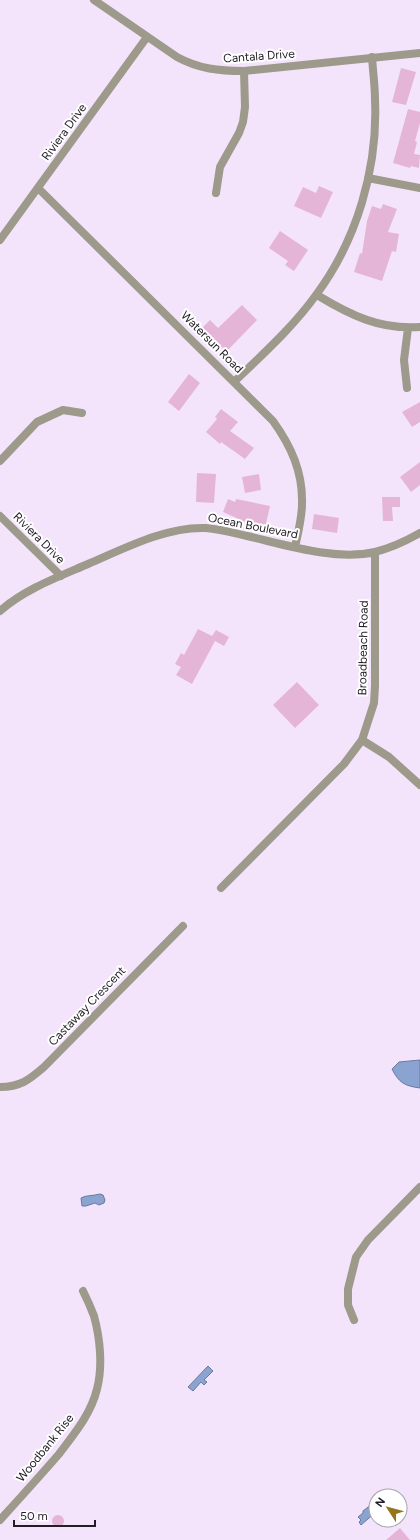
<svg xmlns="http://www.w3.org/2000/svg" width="420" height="1540" font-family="Figtree,sans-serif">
<rect width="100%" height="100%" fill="#f3e4fb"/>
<path fill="#8aa3d0" stroke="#6b7a9d" d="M420,1060V1088C405,1086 399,1083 392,1069L399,1062Z
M100,1194L103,1195L105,1200L104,1203L99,1205L95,1203L86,1206H82L81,1198C86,1195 93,1196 100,1194Z
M208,1366L213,1371L204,1380L207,1382L204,1385L201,1382L193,1391L188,1387Z
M372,1504L376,1507V1512L361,1525L359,1522L361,1520L358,1517L363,1513V1511Z"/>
<path fill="#e5b5d8" d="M401,68L416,72L406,105L392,102Z
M408,109L420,112V123L415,141L417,142L414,154L420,155L419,168L411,166L410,168L393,163Z
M319,186L333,192L321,218L294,206L303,187L316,193Z
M383,204L397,209L388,232L399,234L396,252L392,251L382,281L354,272L360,253L362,254L367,221L372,206L381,209Z
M280,231L308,250L294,271L285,265L288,261L269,248Z
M242,305L257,320L227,351L223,347L219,351L199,331L210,320L218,328Z
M189,374L200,383L179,411L168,402Z
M420,402V422L412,427L402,412Z
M221,409L238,422L230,431L254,448L245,459L221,442L220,444L206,432L217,419L215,417Z
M420,462V485L411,492L400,477Z
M197,473L216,474L214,503L196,502Z
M259,474L261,490L245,493L242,477Z
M382,497H400V507H392L393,521H383Z
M228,499L235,502L236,499L270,506L265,528L250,524L223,512Z
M314,514L339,518L337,533L312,529Z
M198,629L212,636L216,630L229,637L224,646L215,641L192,684L176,675L181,667L175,664L181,653L184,655Z
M297,682L319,705L295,728L273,705Z
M52 1521a6 6 0 1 1 12 0a6 6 0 1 1-12 0Z
M400,1528L410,1540H386Z"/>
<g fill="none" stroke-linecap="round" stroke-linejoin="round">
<path stroke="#9d998b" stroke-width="8" d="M94,0L177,57C199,69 219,71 244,71L420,53
M368,178L420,188
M38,188L273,421C291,446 303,472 302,504C302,518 298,533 295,547
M216,193L220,167L239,133L243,122L245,107L244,71
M0,240L147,37
M317,295C350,315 380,330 420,327
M235,381C263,354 293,327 316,295C357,240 378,168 375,100C375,86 373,72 372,57
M407,388L404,360L408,328
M0,461L37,422L63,410L82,413
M0,516L61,576
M375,552V686L374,703L362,740L389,757L420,785
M0,611C25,589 58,577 88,564C123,549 167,526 206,528C219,529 234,533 247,536C286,545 336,561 375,552C391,548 406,541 420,533
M221,888L344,764L362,740
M0,1087C20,1087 29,1080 44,1067L183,926
M354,1320L348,1305V1289L356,1257L368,1240L420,1187
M0,1520C20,1498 40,1476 59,1454C74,1434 91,1414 97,1389C103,1366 100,1338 94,1316C91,1308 87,1299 83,1291"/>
</g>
<g text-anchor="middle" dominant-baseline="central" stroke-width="4" stroke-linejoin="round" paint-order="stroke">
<g font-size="12" fill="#221c26" stroke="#fff">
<text transform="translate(259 56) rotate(-4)">Cantala Drive</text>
<text transform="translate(64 132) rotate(-54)">Riviera Drive</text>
<text transform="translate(212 342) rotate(45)">Watersun Road</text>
<text transform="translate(253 526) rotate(11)">Ocean Boulevard</text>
<text transform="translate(39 538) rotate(45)">Riviera Drive</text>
<text transform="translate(363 648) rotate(-89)">Broadbeach Road</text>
<text transform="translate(87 1006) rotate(-46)">Castaway Crescent</text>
<text transform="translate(45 1448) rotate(-51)">Woodbank Rise</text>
</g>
</g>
<g transform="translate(388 1508) rotate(306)"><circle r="19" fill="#ffffff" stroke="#a7a4a8"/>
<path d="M0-3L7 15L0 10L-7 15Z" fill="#96741d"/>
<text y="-6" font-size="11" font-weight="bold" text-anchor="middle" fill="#221c26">N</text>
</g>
<path d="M14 1520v6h81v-6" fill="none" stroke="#221c26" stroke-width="2"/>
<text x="20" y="1520" font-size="12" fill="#221c26" stroke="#ffffff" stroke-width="3" paint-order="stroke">50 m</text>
</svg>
